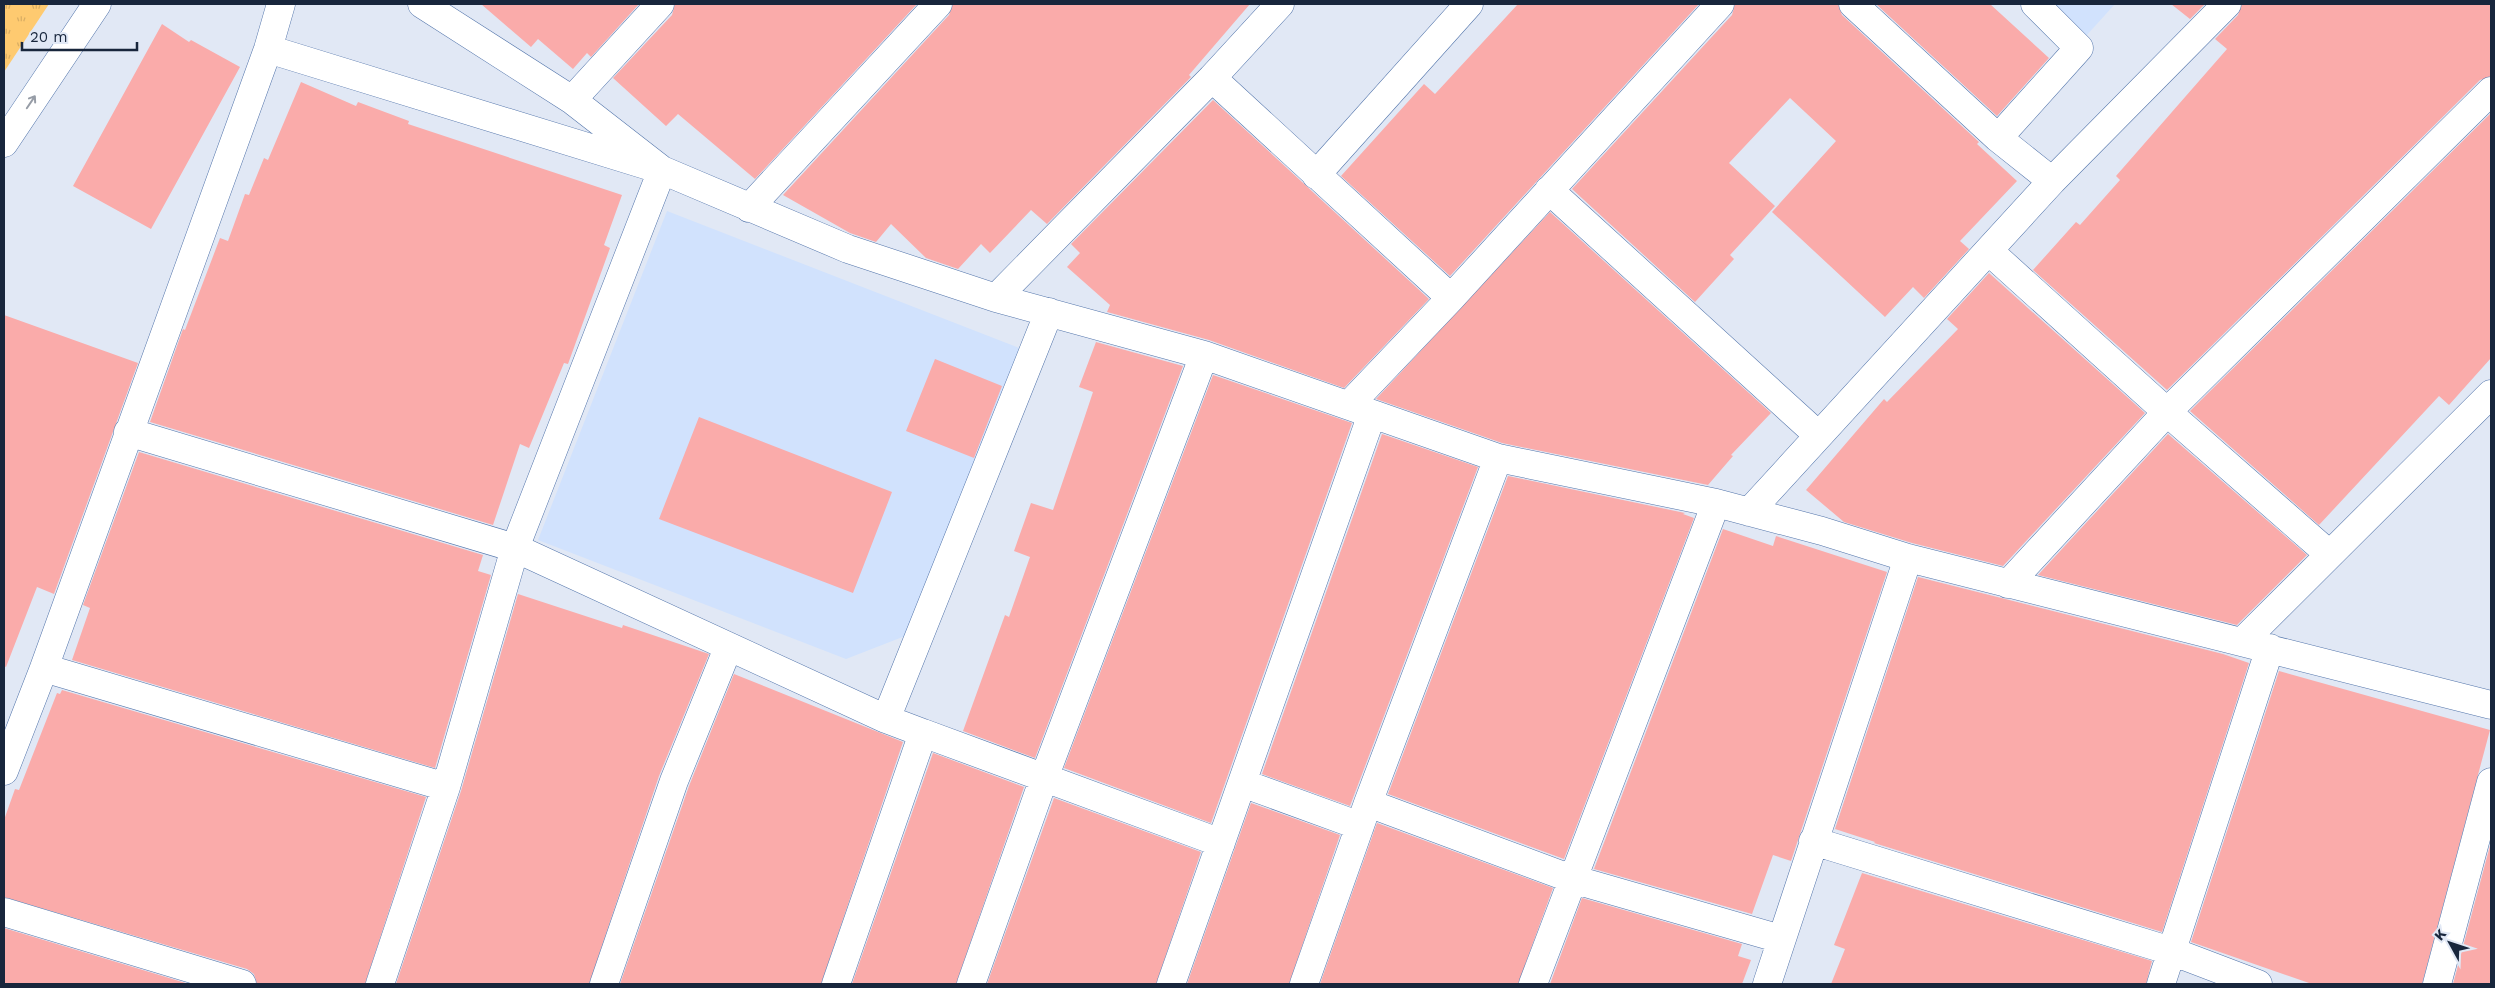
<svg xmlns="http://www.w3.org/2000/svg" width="2495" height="988" viewBox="0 0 2495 988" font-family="'Work Sans',sans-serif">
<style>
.built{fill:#d1e2fd}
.grass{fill:url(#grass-tufts)}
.building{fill:#faabaa}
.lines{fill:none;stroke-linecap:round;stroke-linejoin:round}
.minor-casing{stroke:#5375ab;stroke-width:29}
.secondary-casing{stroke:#5375ab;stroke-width:29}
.minor{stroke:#fff;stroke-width:28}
.secondary{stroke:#fff;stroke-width:28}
.oneway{stroke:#979da7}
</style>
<defs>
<pattern id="grass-tufts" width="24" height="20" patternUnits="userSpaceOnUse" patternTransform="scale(1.25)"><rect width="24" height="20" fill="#feca70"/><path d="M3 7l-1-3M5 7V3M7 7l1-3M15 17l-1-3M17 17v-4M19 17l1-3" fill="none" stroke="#d9ad62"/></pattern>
</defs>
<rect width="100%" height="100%" fill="#e1e8f5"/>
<!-- built -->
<path class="built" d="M 2055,4 L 2115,4 L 2086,36 Z
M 667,211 L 1027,351 L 918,631 L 846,659 L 538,540 Z"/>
<!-- grass -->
<path class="grass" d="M 4,4 L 49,4 L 4,72 Z"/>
<!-- building -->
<path class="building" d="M 481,4 L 639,4 L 591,57 L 587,53 L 573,69 L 538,39 L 531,47 Z
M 675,4 L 917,4 L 755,179 L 678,114 L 666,126 L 613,78 L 672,15 Z
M 953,4 L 1250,4 L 1189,75 L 1191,77 L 1047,224 L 1031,210 L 990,253 L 981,244 L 958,269 L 926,258 L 891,224 L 876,242 L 850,233 L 783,195 L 949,15 Z
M 1518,4 L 1699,4 L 1450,276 L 1341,176 L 1424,84 L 1435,94 Z
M 1735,4 L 1838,4 L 1842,15 L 1979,142 L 1977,144 L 2017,181 L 1960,241 L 1969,249 L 1924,298 L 1913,287 L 1885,317 L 1772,212 L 1836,141 L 1790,98 L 1729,163 L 1775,206 L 1730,255 L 1734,259 L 1695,302 L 1572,189 L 1732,15 Z
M 1876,4 L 1990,4 L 2049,58 L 1997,116 Z
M 2171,4 L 2205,4 L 2190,19 Z
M 2242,4 L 2491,4 L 2491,76 L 2480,80 L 2167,390 L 2033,270 L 2076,222 L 2080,225 L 2120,180 L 2116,176 L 2227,49 L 2215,39 L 2238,15 Z
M 162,24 L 189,42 L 191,40 L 240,67 L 151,229 L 73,186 Z
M 301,82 L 356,106 L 358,102 L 409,121 L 408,124 L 622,195 L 604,245 L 610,248 L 568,364 L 564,363 L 529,448 L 520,444 L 493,525 L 150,422 L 183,329 L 185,330 L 220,238 L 228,241 L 245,194 L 249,195 L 264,158 L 268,160 Z
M 1213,100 L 1429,299 L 1344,388 L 1209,340 L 1107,312 L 1110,305 L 1067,267 L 1080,253 L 1071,244 Z
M 2491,113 L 2491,358 L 2449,405 L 2439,396 L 2319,525 L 2190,411 Z
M 1550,212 L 1771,413 L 1731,455 L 1733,456 L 1708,485 L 1502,443 L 1376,399 Z
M 1989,273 L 2145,413 L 2003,566 L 1912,543 L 1844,522 L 1806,490 L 1884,399 L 1887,402 L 1958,329 L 1947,319 Z
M 4,315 L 138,363 L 54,594 L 37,587 L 6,667 L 4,666 Z
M 1096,342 L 1183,366 L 1035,758 L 963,731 L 1005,615 L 1009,617 L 1030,557 L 1014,551 L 1031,503 L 1053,510 L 1081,428 L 1093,392 L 1079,387 Z
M 935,359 L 1002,386 L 974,458 L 906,431 Z
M 1213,375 L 1352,423 L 1211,823 L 1064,768 Z
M 699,417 L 892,492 L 853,593 L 659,519 Z
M 1382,434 L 1478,467 L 1350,806 L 1262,774 Z
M 2168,434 L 2307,555 L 2237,625 L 2038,575 Z
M 139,452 L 483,555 L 478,571 L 491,575 L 435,768 L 72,660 L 90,608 L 83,605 Z
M 1508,476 L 1685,513 L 1683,514 L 1694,518 L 1564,859 L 1388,794 Z
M 1723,529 L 1773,546 L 1776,536 L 1887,572 L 1791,861 L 1773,855 L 1752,914 L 1594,869 Z
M 1918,577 L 2223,654 L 2249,663 L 2162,932 L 1874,843 L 1875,842 L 1835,829 Z
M 518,594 L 622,628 L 623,625 L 709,654 L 659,776 L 589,984 L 396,984 L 461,791 Z
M 2279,671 L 2490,730 L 2422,984 L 2312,984 L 2191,942 Z
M 734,674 L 903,742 L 821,984 L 620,984 L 689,786 Z
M 62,690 L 426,797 L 365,984 L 257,984 L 254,974 L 247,969 L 4,897 L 4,820 L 15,789 L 19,790 L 57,693 L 60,694 Z
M 933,753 L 1024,787 L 956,984 L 852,984 Z
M 1054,798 L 1201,852 L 1156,984 L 987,984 Z
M 1251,803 L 1340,835 L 1289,984 L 1187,984 Z
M 1377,823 L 1553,888 L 1518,984 L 1320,984 Z
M 2491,842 L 2491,984 L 2453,984 Z
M 1862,873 L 2152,961 L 2146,984 L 1831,984 L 1845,949 L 1834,945 Z
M 1582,898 L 1742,944 L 1738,956 L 1751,960 L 1742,984 L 1550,984 Z
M 4,928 L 189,984 L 4,984 Z"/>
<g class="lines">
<defs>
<path id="minor" d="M 1853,4 L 1998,138 L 2052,181
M 268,49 L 662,170 L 848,249 L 996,298 L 1204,355 L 1498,458 L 1716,503 L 1822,531 L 1908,558 L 2491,705
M 1212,78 L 1451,298
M 572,100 L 660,4
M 1998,138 L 2079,48 L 2035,4
M 1316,175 L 1469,4
M 1549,190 L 1818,435
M 749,208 L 938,4
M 1990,252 L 2167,412 L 2329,554
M 996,298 L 1212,78 L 1280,4
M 1349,405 L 1451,298 L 1720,4
M 128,432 L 515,548 L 886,719
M 1749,512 L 2052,181 L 2227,4
M 2008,584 L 2167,412 L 2491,91
M 2242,642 L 2491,394
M 44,668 L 446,787
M 923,733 L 1221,843
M 4,771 L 44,668 L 268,49 L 281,4
M 1242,783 L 1360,826
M 1368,803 L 1572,879 L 1781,939
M 1813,841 L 2171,951 L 2258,984
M 4,912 L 242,984
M 380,984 L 446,787 L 515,548 L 662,170 L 572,100 L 422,4
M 604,984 L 674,781 L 728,648
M 836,984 L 923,733 L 886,719 L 1049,312
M 971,984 L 1044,778 L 1204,355
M 1171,984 L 1372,414
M 1304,984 L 1368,803 L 1498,458
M 1533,984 L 1716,503
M 1767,984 L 1908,558
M 2161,984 L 2270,648
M 2437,984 L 2491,782"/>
<path id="secondary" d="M 4,143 L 97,4"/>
</defs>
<!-- minor casing -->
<use href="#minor" class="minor-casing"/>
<!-- secondary casing -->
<use href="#secondary" class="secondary-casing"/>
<!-- minor -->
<use href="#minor" class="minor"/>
<!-- secondary -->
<use href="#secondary" class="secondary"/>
</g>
<!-- one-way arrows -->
<defs><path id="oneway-shaft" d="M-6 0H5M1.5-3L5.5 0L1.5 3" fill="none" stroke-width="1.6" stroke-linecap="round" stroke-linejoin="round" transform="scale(1.25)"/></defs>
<use class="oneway" href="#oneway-shaft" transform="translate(31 102) rotate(-56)"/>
<!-- border -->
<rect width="2495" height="988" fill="none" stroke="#18263c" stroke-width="10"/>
<!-- north arrow -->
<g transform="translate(2450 943) rotate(310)" stroke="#e1e8f5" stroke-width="4" paint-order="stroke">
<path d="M0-4L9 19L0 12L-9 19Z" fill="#18263c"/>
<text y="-8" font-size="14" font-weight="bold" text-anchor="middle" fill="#18263c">K</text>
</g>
<!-- scale -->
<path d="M22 42v8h115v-8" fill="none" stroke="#18263c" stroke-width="2.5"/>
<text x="30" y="42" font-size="15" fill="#18263c" stroke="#e1e8f5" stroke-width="4" paint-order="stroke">20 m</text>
</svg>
